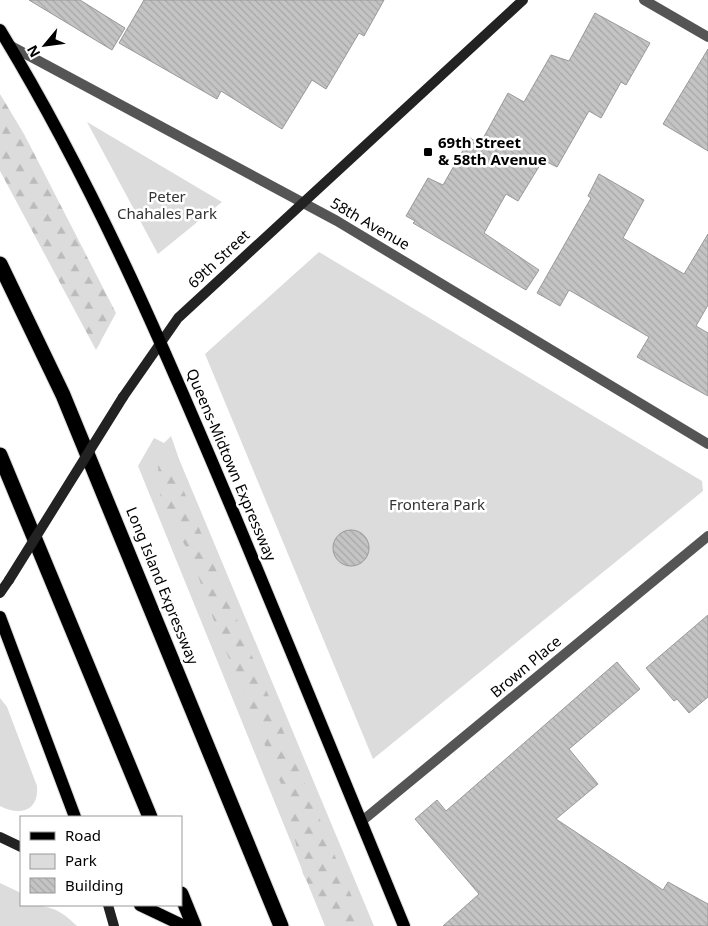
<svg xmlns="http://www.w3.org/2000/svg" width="708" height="926" viewBox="0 0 708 926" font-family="'Noto Sans',sans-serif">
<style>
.green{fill:#dcdcdc}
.forest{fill:url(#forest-firs)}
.building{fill:url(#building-back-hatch);stroke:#999}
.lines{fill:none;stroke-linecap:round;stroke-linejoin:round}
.primary-casing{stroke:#dbdbdb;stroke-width:14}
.highway-casing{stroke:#dbdbdb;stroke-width:17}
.street{stroke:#555;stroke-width:10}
.secondary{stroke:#222;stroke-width:10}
.primary{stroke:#000;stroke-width:12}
.highway{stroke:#000;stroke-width:15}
.secondary-bridge{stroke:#222;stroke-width:10}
.poi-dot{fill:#000;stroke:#fff;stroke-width:2}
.labels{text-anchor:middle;stroke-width:5;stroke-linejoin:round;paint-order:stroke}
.poi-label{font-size:15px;font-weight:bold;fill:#000;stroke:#fff;text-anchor:start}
.park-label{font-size:15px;fill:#333;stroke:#fff}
.street-label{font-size:15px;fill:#000;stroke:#fff}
</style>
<defs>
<pattern id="forest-firs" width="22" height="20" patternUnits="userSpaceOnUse" patternTransform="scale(1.25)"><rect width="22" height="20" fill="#dcdcdc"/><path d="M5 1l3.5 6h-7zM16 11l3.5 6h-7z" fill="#bbb"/></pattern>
<pattern id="building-back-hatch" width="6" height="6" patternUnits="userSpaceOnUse" patternTransform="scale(1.25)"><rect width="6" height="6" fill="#c4c4c4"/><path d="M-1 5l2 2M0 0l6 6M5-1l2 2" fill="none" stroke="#a7a7a7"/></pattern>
</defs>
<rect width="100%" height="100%" fill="#fff"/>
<!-- green -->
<path class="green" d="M 87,122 L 222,202 L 158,254 Z
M 319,252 L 702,481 L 703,491 L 373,759 L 205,354 Z
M 171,436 L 179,459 L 374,926 L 325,926 L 138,466 L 154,438 L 164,443 Z
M 0,698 L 7,707 L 37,786 C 39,812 19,816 0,806 Z
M 0,883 L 21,893 L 21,905 C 47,905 58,907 77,926 L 0,926 Z"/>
<!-- forest -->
<path class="forest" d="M 0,94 L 24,134 L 116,313 L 96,350 L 0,171 Z
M 169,461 L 180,482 L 364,926 L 331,926 L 303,874 L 283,789 L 218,632 L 191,556 L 161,503 L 158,466 Z"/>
<!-- building -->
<path class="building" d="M 29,0 L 80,0 L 125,28 L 112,50 Z
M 144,0 L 384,0 L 364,36 L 359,33 L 326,89 L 312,80 L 282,129 L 221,91 L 217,99 L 119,43 Z
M 595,13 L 650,43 L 626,85 L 621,82 L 601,118 L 589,111 L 557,167 L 543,160 L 518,201 L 506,194 L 484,233 L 539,270 L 526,290 L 413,223 L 415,221 L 406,216 L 428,178 L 443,185 L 470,138 L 480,144 L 508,93 L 524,102 L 551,55 L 569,61 Z
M 708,49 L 708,151 L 663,124 Z
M 599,174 L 644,200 L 623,238 L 684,274 L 708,234 L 708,305 L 696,326 L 708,333 L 708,396 L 637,357 L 649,337 L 569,290 L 560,306 L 537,293 L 591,198 L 588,196 Z
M333 548a18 18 0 1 1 36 0a18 18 0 1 1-36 0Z
M 708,615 L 708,697 L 689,713 L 677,699 L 674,701 L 646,668 Z
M 617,662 L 640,689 L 569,749 L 598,784 L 556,819 L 663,890 L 668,882 L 708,904 L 708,926 L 443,926 L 479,894 L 415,819 L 437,800 L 446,811 Z"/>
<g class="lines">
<defs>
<path id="primary" d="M 0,30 C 97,189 170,361 242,533 C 296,664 351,795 404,926
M 0,617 L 75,817
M 140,905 L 184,926"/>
<path id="highway" d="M 0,264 L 63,395 L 281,926
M 0,455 L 150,817
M 181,894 L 194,926"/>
</defs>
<!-- primary casing -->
<use href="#primary" class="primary-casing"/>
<!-- highway casing -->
<use href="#highway" class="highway-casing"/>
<!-- street -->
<path class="street" d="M 644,0 L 708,37
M 9,45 L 337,221 L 708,444
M 362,821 L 708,536"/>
<!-- secondary -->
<path class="secondary" d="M 123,397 L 178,318 L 523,0
M 0,593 L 9,580
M 0,837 L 21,847
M 108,905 L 114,926"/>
<!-- primary -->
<use href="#primary" class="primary"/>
<!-- highway -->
<use href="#highway" class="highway"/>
<!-- secondary-bridge -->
<path class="secondary-bridge" d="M 9,580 L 123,397"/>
</g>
<!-- markers -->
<rect class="poi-dot" x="423" y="147" width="10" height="10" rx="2.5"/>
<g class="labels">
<!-- poi labels -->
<g class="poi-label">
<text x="438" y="148">69th Street<tspan x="438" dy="17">&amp; 58th Avenue</tspan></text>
</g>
<!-- park labels -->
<g class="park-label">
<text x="167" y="202">Peter<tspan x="167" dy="17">Chahales Park</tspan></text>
<text x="437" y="510">Frontera Park</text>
</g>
<!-- street labels -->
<g class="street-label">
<text transform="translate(370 224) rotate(30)" y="5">58th Avenue</text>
<text transform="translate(219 259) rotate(-43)" y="5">69th Street</text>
<text transform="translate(231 465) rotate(67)" y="5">Queens-Midtown Expressway</text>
<text transform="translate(162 586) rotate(68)" y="5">Long Island Expressway</text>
<text transform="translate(526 667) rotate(-40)" y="5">Brown Place</text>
</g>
</g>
<!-- legend -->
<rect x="20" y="816" width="162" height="90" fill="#ffffff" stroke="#999999"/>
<rect x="30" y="832" width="25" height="8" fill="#000000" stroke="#999999"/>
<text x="65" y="841" font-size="15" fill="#000000">Road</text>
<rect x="30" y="854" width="25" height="15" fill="#dcdcdc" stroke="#999999"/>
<text x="65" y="866" font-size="15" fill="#000000">Park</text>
<rect x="30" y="878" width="25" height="15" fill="url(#building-back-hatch)" stroke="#999999"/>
<text x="65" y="891" font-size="15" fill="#000000">Building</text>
<!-- north arrow -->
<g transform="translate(45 45) rotate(241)" stroke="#ffffff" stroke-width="4" paint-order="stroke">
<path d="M0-4L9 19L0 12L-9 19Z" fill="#000000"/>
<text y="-8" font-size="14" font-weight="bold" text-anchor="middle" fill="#000000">N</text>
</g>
</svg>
